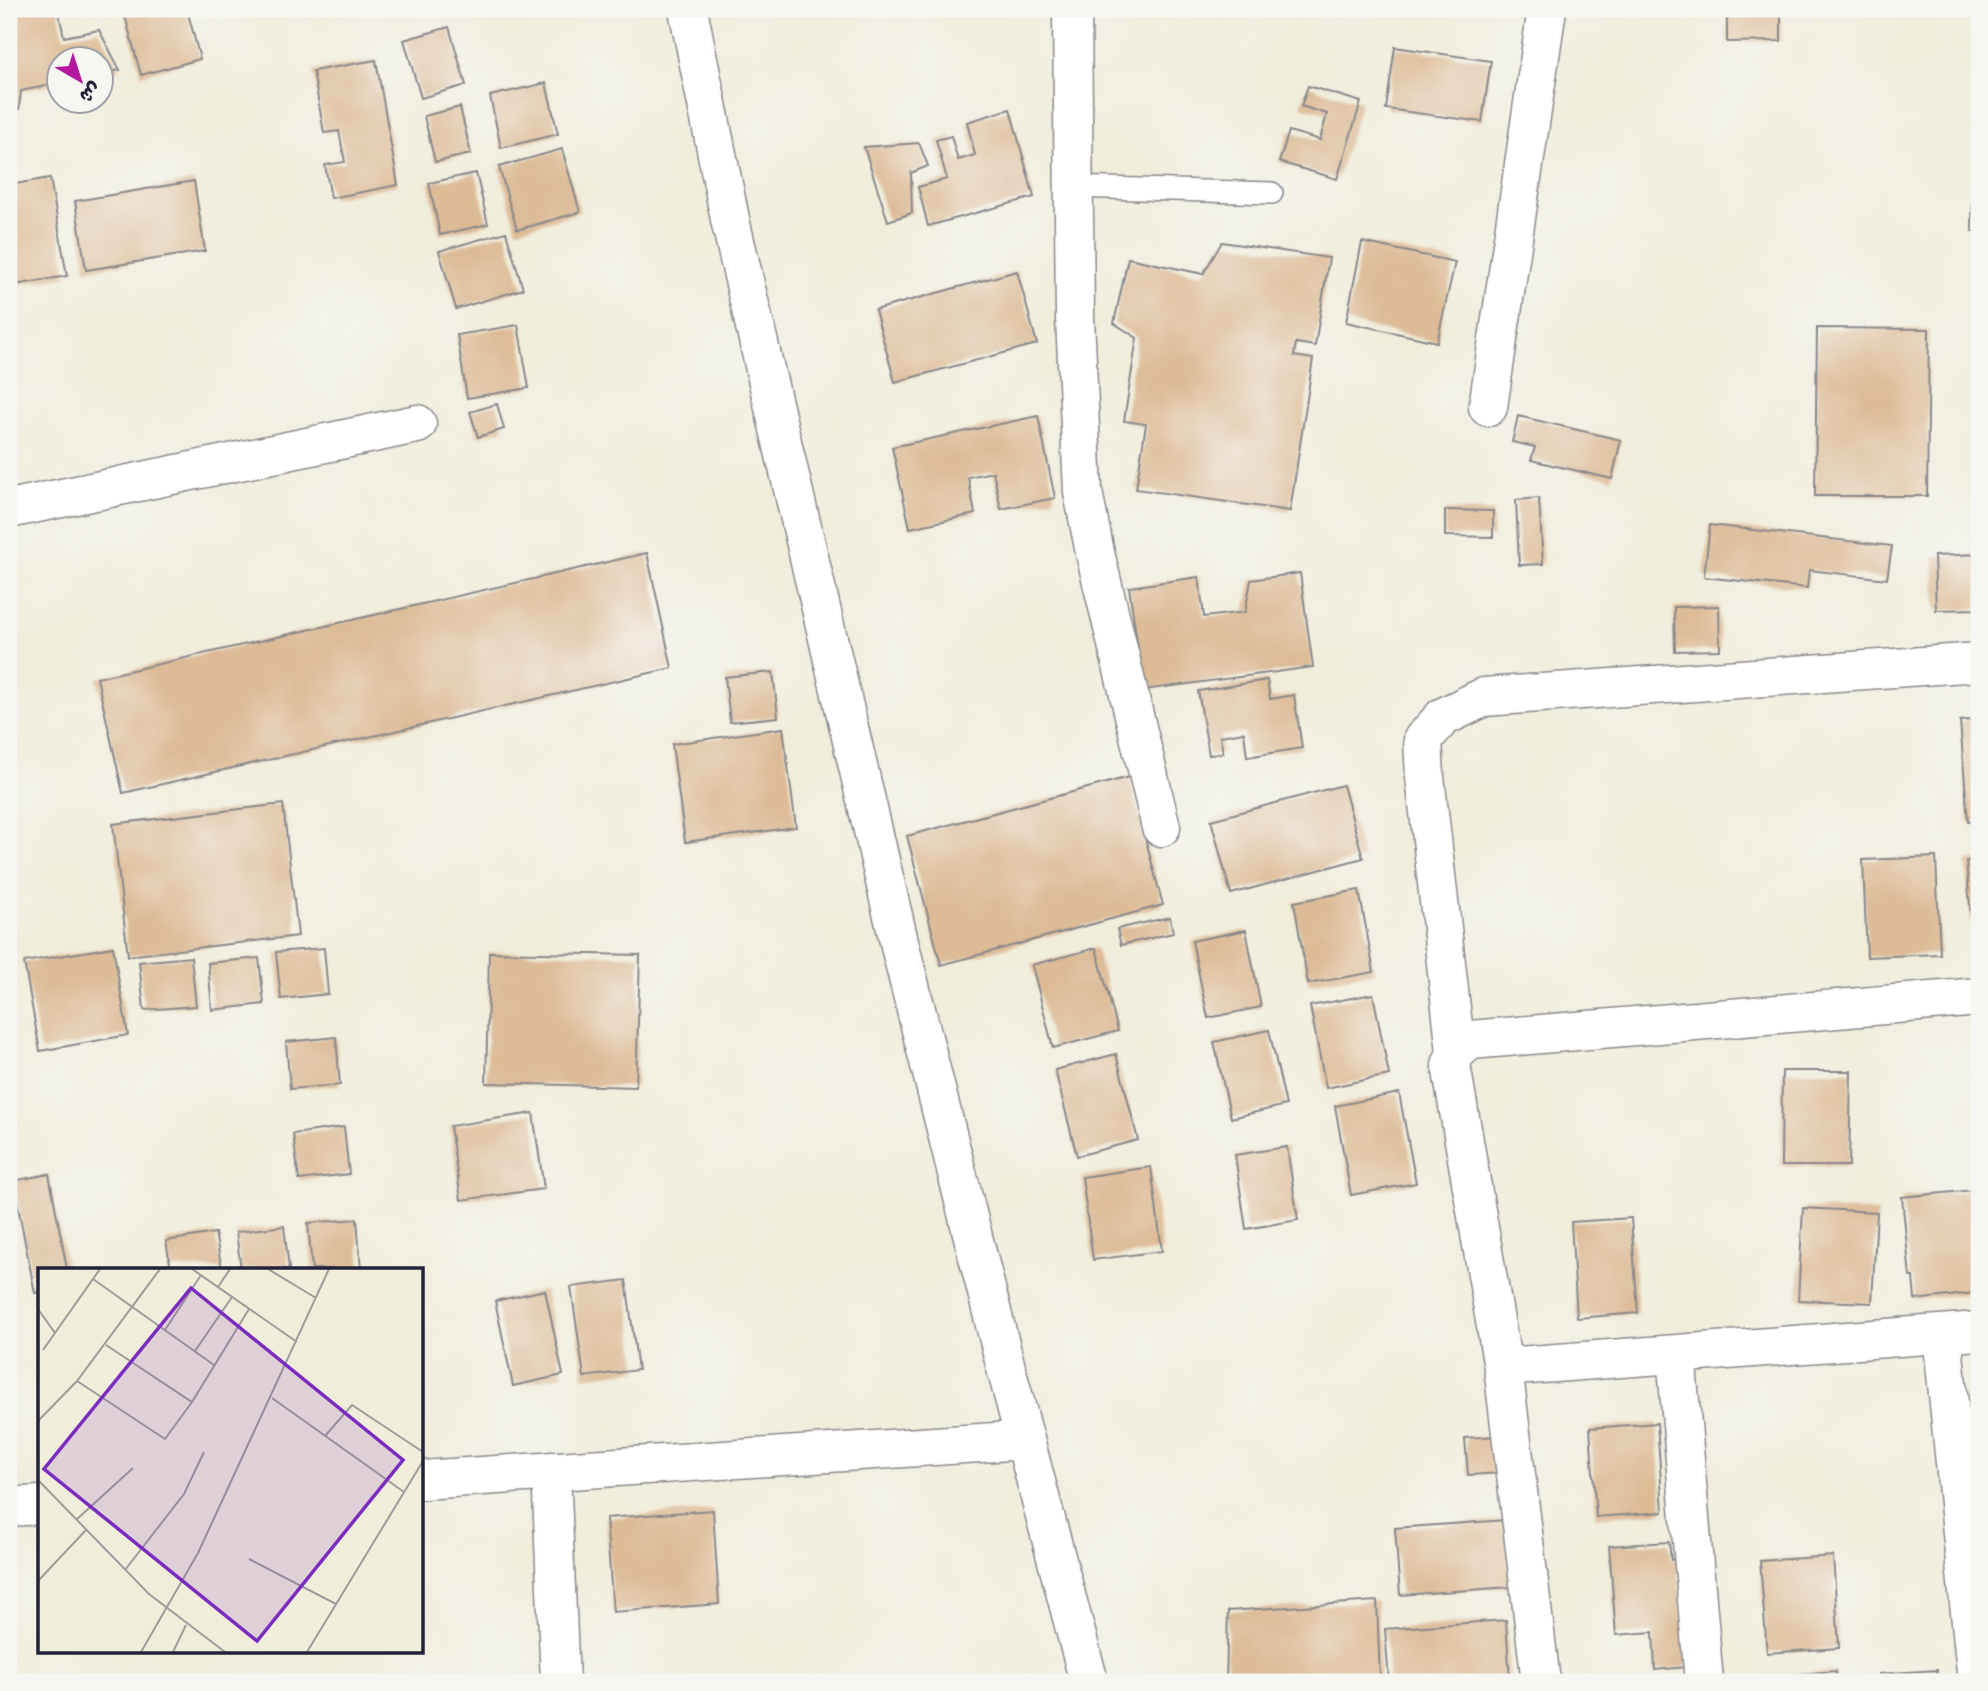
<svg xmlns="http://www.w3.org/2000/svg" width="1988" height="1691" viewBox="0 0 1988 1691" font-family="'Patrick Hand','Playpen Sans Arabic',sans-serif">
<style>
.building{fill:#ddbb96}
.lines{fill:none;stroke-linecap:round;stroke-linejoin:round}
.service-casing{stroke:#89888b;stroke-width:24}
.minor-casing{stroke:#89888b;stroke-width:41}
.service{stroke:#fff;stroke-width:21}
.minor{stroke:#fff;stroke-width:38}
.inset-road{fill:none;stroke:#9e9c9b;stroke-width:2}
.view{fill:#7b2cbf;fill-opacity:0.15;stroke:#7b2cbf;stroke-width:3.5}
.inset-edge{fill:none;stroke:#22223b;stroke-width:3.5}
</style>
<rect width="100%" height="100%" fill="#f6f6f2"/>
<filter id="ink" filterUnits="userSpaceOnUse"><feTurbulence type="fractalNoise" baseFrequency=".0143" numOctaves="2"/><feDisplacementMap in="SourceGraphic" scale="14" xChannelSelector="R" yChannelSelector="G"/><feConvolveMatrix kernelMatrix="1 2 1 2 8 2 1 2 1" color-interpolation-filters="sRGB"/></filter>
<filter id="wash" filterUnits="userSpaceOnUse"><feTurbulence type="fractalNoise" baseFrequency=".00686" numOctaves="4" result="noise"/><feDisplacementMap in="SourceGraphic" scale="28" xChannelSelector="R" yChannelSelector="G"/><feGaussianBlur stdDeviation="1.57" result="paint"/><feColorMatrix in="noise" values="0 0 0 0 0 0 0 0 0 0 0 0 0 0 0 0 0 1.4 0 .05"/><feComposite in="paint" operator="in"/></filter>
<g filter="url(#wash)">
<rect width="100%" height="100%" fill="#f0eddb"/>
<g id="blocks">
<!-- building -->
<path class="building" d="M 9,9 L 58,9 L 64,37 L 99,30 L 120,70 L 102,74 L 102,60 L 60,60 L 60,83 L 21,91 L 19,109 L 9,114 Z
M 151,9 L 187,9 L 200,59 L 141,75 L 125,16 Z
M 1727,9 L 1781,9 L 1781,41 L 1727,42 Z
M 449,27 L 466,85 L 421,98 L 404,40 Z
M 1975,43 L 1979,43 L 1979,231 L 1972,231 Z
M 1395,47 L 1491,61 L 1482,122 L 1386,109 Z
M 376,60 L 398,185 L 331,198 L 325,165 L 345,162 L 339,131 L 324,133 L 313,71 Z
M 546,83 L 558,134 L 501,148 L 490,96 Z
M 1308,86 L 1361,102 L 1337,179 L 1279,162 L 1289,131 L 1320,140 L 1327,114 L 1301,106 Z
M 460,107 L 471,154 L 435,162 L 424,116 Z
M 1010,109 L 1034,197 L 928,226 L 918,187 L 947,179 L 936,140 L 951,136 L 958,160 L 975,155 L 967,122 Z
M 919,143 L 928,166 L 911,173 L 912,213 L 888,221 L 864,147 Z
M 562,149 L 580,212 L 517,230 L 499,167 Z
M 476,173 L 488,224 L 440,235 L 429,183 Z
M 50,178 L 67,276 L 9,286 L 9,185 Z
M 194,181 L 205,251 L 86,270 L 75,201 Z
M 506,232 L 523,289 L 456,309 L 439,251 Z
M 1222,242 L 1329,258 L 1315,346 L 1296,343 L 1294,356 L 1313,359 L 1290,511 L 1136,489 L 1146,424 L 1124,421 L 1137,338 L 1114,323 L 1128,258 L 1203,274 Z
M 1362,242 L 1455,262 L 1437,342 L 1346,322 Z
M 1017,271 L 1037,344 L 895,382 L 875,310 Z
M 518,325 L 529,388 L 467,398 L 457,335 Z
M 1817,328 L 1929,329 L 1927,496 L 1815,496 Z
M 497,404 L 504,429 L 478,437 L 470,412 Z
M 1038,416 L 1055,498 L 1001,509 L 993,472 L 968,477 L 975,514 L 910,528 L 892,447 Z
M 1518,416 L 1621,440 L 1612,479 L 1531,460 L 1535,447 L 1512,442 Z
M 1539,498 L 1543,564 L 1519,565 L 1516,500 Z
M 1445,510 L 1493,511 L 1493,537 L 1445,536 Z
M 1710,525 L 1892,546 L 1887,579 L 1809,570 L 1807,588 L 1704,577 Z
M 647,553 L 672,668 L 123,793 L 97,678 Z
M 1979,554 L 1979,609 L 1936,610 L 1934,556 Z
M 1300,573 L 1313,667 L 1144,690 L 1129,587 L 1199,577 L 1204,617 L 1245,612 L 1251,580 Z
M 1719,606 L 1720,650 L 1675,651 L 1674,607 Z
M 773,672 L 778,717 L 730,722 L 725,677 Z
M 1267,680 L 1270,699 L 1294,695 L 1302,748 L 1247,757 L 1244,732 L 1220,736 L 1223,753 L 1209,755 L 1198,691 Z
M 1979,719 L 1979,821 L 1968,822 L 1960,721 Z
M 783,728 L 796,827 L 685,842 L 672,744 Z
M 1129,777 L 1163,905 L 941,965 L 907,836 Z
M 1343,785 L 1363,858 L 1231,894 L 1211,820 Z
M 283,804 L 298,936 L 128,956 L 113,824 Z
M 1936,857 L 1940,954 L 1867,957 L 1863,860 Z
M 1979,859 L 1979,953 L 1974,953 L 1966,861 Z
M 1359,890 L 1374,972 L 1308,984 L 1294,902 Z
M 1170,917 L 1173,933 L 1121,945 L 1117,929 Z
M 1246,930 L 1261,1007 L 1208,1018 L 1192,941 Z
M 113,947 L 128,1035 L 40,1051 L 24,962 Z
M 324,948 L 328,994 L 281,999 L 276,952 Z
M 1096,948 L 1118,1031 L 1053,1048 L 1032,965 Z
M 489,952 L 640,955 L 636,1087 L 486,1083 Z
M 191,957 L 196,1006 L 144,1010 L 139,962 Z
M 259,958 L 264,1004 L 212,1010 L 208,963 Z
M 1373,994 L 1389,1075 L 1326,1088 L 1310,1006 Z
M 1269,1030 L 1286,1105 L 1231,1118 L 1214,1042 Z
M 336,1037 L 340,1085 L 290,1089 L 286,1042 Z
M 1116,1054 L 1138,1140 L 1077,1156 L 1055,1070 Z
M 1782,1071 L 1851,1071 L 1849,1166 L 1781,1166 Z
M 1399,1093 L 1416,1183 L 1351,1195 L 1335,1106 Z
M 533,1113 L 544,1189 L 461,1200 L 450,1126 Z
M 344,1127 L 349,1174 L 299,1180 L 293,1134 Z
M 1287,1147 L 1298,1220 L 1246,1229 L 1235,1155 Z
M 1151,1167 L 1162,1251 L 1093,1260 L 1082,1177 Z
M 49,1174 L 67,1269 L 40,1269 L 40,1292 L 35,1293 L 13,1181 Z
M 1974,1190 L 1979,1247 L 1979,1274 L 1973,1274 L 1974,1293 L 1915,1300 L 1913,1277 L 1910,1277 L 1902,1197 Z
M 1803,1208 L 1877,1212 L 1872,1303 L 1798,1300 Z
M 1631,1218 L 1638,1313 L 1577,1318 L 1571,1222 Z
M 357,1219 L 361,1269 L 312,1269 L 308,1223 Z
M 284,1226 L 289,1269 L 241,1269 L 236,1232 Z
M 215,1233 L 222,1269 L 171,1269 L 166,1241 Z
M 626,1280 L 638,1370 L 584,1377 L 571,1287 Z
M 545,1290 L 563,1375 L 513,1386 L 495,1301 Z
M 1657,1423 L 1663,1512 L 1596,1517 L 1590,1428 Z
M 1499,1436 L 1502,1473 L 1468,1475 L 1465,1438 Z
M 713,1510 L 719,1604 L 613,1612 L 606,1518 Z
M 1506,1520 L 1511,1587 L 1400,1595 L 1395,1528 Z
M 1669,1542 L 1671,1560 L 1677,1559 L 1687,1667 L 1655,1670 L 1653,1632 L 1616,1635 L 1609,1546 Z
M 1833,1556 L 1839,1648 L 1767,1653 L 1760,1561 Z
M 1377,1601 L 1380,1682 L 1226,1682 L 1228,1611 Z
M 1506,1620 L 1510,1682 L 1389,1682 L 1385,1629 Z
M 1937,1670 L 1938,1682 L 1879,1682 L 1879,1674 Z
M 1836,1671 L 1837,1682 L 1761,1682 L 1761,1677 Z"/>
</g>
</g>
<g filter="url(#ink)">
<use href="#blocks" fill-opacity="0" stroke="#89888b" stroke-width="2"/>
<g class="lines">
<defs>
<path id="service" d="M 1073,187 L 1272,193"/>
<path id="minor" d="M 688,9 L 731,224 L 901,950 L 1006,1368 L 1089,1682
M 1072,9 L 1075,318 L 1083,492 L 1095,553 L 1161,827
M 1488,407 L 1547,9
M 9,509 L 417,424
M 1456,1052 L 1425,777 L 1423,739 L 1443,717 L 1484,697 L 1979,662
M 1942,1334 L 1977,1682
M 1676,1354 L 1704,1682
M 1503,1367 L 1979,1331
M 551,1471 L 560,1682
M 422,1480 L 1025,1440
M 9,1507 L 40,1505
M 1541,1682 L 1503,1367 L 1451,1065 L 1456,1052 L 1470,1040 L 1979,997"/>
</defs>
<!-- service casing -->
<use href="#service" class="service-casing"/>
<!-- minor casing -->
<use href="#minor" class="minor-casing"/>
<!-- service -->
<use href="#service" class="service"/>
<!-- minor -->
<use href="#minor" class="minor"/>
</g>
</g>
<!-- overview -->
<g transform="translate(38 1268)">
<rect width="385" height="385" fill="#f0eddb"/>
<path class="inset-road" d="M 154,1 L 259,74M 230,1 L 278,30M 55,11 L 176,97M 180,19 L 192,1M 0,41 L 17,65M 127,62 L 163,7M 68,77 L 154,134 L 211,41M 5,82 L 62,1M 157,83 L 194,29M 39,113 L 127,171 L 154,134M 234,130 L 366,224M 0,153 L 39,113 L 122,1M 287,168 L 314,137 L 385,184M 0,212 L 111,326 L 187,384M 38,252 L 95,200M 211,291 L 298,336M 87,302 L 146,226 L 166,184M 0,313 L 48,262M 103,384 L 160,285 L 291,1M 135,384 L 148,357M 269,384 L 385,193"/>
<path class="view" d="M 153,20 L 365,192 L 219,373 L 6,201 Z"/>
<rect width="385" height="385" class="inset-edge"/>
</g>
<!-- margin -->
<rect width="1988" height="1691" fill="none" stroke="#f6f6f2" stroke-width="35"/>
<!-- north arrow -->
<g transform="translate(80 80) rotate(141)"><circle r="33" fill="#f6f6f2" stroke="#a1a1a9" stroke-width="2"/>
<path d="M0-5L12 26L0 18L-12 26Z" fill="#b5179e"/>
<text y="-10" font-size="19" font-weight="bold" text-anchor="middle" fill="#22223b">ش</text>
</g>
</svg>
